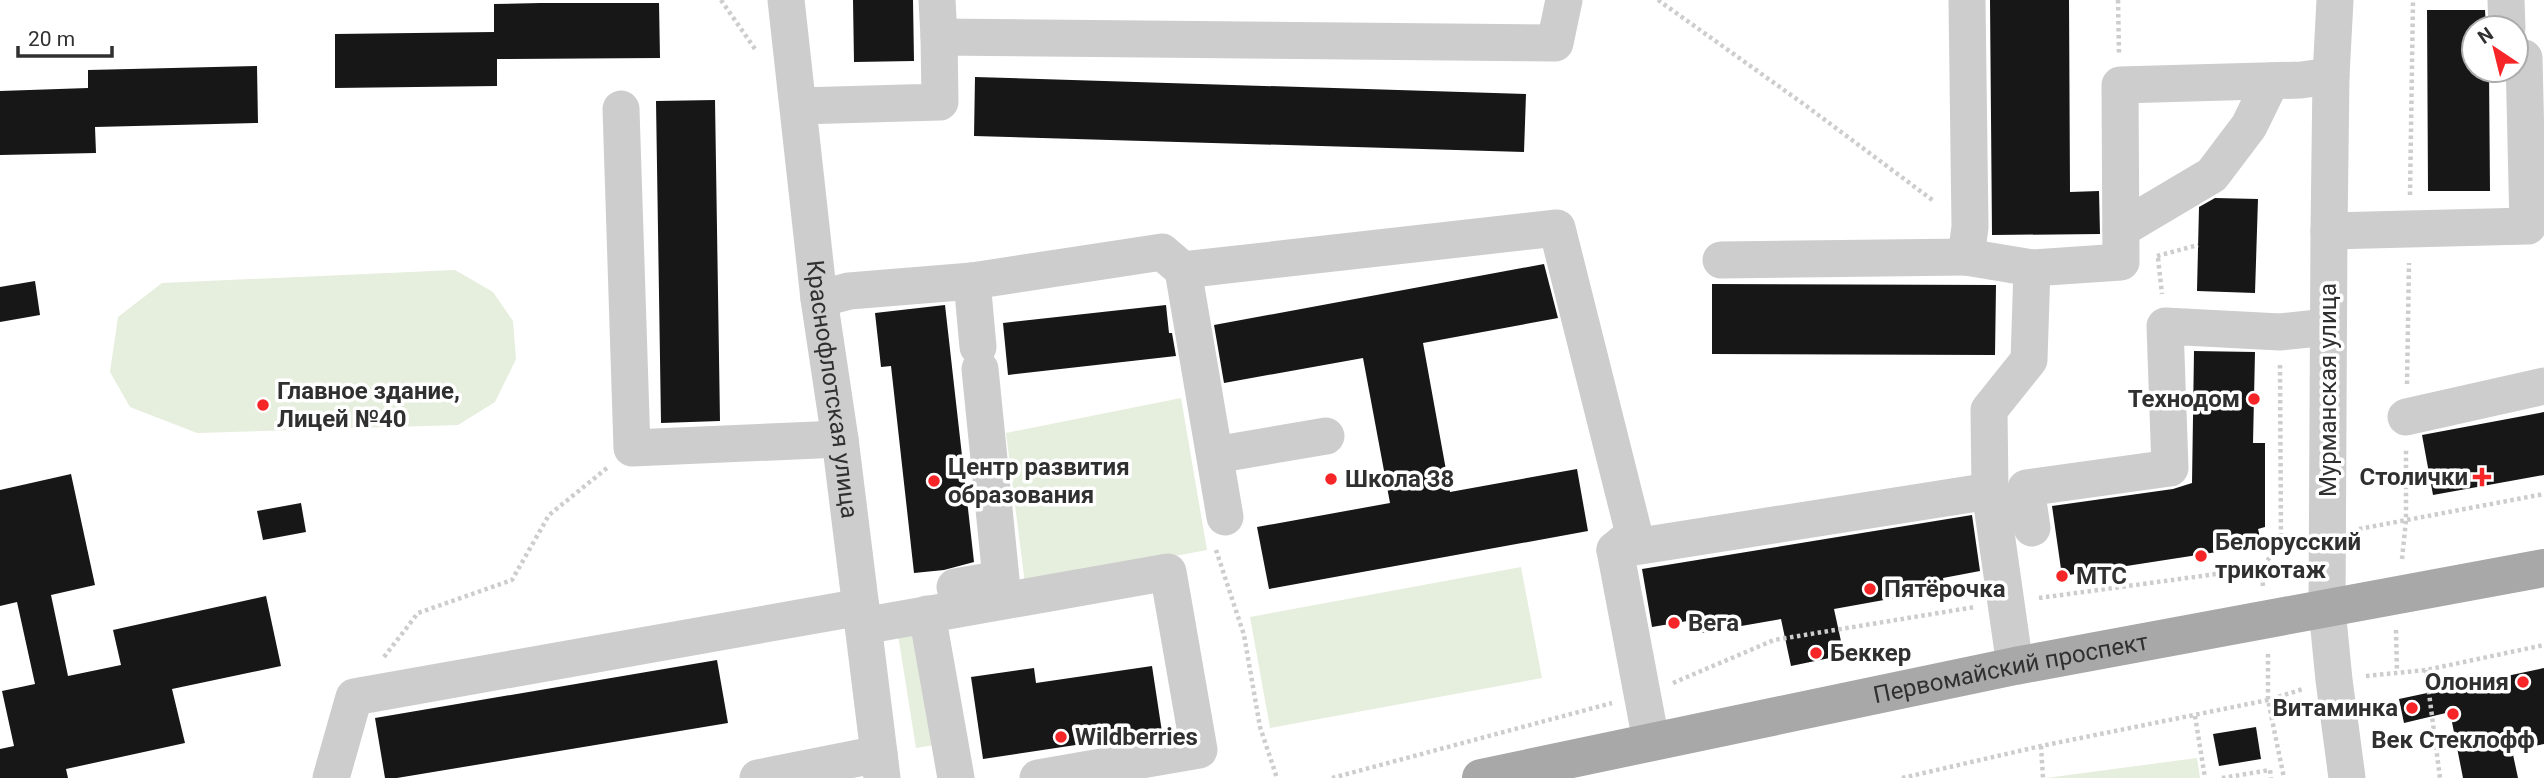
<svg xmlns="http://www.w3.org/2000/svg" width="2544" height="778" viewBox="0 0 2544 778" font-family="Roboto,sans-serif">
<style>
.green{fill:#e6eedd}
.building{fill:#171717}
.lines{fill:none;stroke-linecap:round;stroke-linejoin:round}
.path{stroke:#cdcdcd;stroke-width:4.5;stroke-dasharray:3.5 3.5;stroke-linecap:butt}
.minor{stroke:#cdcdcd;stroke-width:37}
.major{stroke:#a8a8a8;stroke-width:38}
.poi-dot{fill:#f52528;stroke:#fff;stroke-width:2.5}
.labels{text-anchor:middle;stroke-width:7;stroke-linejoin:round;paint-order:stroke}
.street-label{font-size:24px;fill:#303030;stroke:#fff}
.poi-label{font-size:24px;font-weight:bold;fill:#303030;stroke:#fff;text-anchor:start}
</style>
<rect width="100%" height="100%" fill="#fff"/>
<!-- green -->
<path class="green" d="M 455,270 L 493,292 L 513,321 L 516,359 L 495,402 L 458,425 L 197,433 L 130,407 L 110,372 L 118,317 L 162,283 Z
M 1181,398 L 1207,550 L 1025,584 L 1006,433 Z
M 1521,567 L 1542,678 L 1270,728 L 1250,617 Z
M 937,629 L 954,742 L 916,748 L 898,635 Z
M 2197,758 L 2200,778 L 2046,778 Z"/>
<!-- building -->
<path class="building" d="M 853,0 L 913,0 L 914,61 L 854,62 Z
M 1990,0 L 2069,0 L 2070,192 L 2099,191 L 2100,234 L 1992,235 Z
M 541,3 L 659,3 L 660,58 L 497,59 L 497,86 L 335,88 L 335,34 L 494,32 L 494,4 Z
M 2427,10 L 2485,10 L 2486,28 L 2474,28 L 2474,70 L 2489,70 L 2490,191 L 2428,191 Z
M 257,66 L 258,123 L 95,127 L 96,153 L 0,155 L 0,91 L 88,88 L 88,70 Z
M 975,77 L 1526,94 L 1524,152 L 974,136 Z
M 715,100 L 720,421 L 661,423 L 656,101 Z
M 2215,198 L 2258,199 L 2255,293 L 2197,291 L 2199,207 Z
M 1544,264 L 1558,318 L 1423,343 L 1450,492 L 1577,469 L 1588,531 L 1269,589 L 1257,527 L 1390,503 L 1363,358 L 1224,383 L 1214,325 Z
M 35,281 L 40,315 L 0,322 L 0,287 Z
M 1712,284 L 1996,285 L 1995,355 L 1712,354 Z
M 945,305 L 974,562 L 944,570 L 914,573 L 891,366 L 881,367 L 875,313 Z
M 1166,305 L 1169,333 L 1172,333 L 1176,356 L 1008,375 L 1003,323 Z
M 2194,351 L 2255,352 L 2253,443 L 2265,443 L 2265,527 L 2258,529 L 2262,545 L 2062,576 L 2052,506 L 2173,489 L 2192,483 Z
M 2544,412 L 2544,475 L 2433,495 L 2422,435 Z
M 71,474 L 95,585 L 51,595 L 68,676 L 121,665 L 113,630 L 266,596 L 281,666 L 172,689 L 185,743 L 66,769 L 68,778 L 0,778 L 0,749 L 14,746 L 2,691 L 35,684 L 17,602 L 0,606 L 0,490 Z
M 301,503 L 306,532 L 263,540 L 257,511 Z
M 1972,515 L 1980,571 L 1943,578 L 1945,589 L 1834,609 L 1844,655 L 1791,666 L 1781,619 L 1701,633 L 1699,619 L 1652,627 L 1642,569 Z
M 717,660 L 728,723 L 397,778 L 385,778 L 375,718 Z
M 1152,666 L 1162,732 L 983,759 L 971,677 L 1034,668 L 1036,683 Z
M 2544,668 L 2544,744 L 2512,750 L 2518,778 L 2463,778 L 2450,712 L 2404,723 L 2399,699 Z
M 2256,727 L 2261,759 L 2219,766 L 2213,734 Z"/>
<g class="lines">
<!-- path -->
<path class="path" d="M 721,0 L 755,49
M 1658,0 L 1805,105 L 1935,202
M 2118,0 L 2119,53
M 2410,195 L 2413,0
M 2157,256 L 2198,245
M 2158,258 L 2162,294
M 2280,365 L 2281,544
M 2407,384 L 2409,263
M 2359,529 L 2544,494
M 1216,550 L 1244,635 L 1260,727 L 1277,778
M 2402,559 L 2406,520 L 2406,449
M 2263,586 L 2261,568 L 2281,544 L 2296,542
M 2039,598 L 2261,568
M 2396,630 L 2397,672
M 2268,654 L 2268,700 L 2284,778
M 384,657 L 418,613 L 512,580 L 549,515 L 607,468
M 2426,670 L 2440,778
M 2366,676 L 2426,670 L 2544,645
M 1673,683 L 1774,640 L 1975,607
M 2195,716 L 2205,778
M 2041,746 L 2043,778
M 1332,778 L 1612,703
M 1902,778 L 2041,746 L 2268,700 L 2303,689
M 2222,778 L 2270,770 L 2271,778"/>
<!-- minor -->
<g class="minor">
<path id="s1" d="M 786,0 L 819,299 L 840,439 L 882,778"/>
<path d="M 937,0 L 939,37"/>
<path d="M 1967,0 L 1970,227 L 1966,257 L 2032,268"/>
<path d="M 2335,0 L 2331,76 L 2329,231 L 2327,609 L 2334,680 L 2347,778"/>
<path d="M 2506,0 L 2507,28"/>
<path d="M 799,106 L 940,102 L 939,37 L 1555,43 L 1564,0"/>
<path d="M 621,109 L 632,448 L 840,439"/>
<path d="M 2121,229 L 2212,175 L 2249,126 L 2271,81"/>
<path d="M 2329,231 L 2528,226 L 2524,58 L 2516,58"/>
<path d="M 1721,260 L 1966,257"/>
<path d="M 1183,270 L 1225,517"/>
<path d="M 972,281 L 978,347"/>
<path d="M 819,299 L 849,291 L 972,281 L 1162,252 L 1183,270 L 1557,228 L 1634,534 L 1615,550"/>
<path d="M 2406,417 L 2544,386"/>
<path d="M 1215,455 L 1326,436"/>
<path d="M 1990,491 L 1989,410 L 2029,360 L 2032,268 L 2121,262 L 2120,85 L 2301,80 L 2331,76"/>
<path d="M 2032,528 L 2026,488 L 2170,468 L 2165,326 L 2280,332 L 2328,327"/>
<path d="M 1615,550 L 1990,491 L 2015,666"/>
<path d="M 1615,550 L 1651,741"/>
<path d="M 955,587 L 1001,579 L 980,369"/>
<path d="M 927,614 L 956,778"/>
<path d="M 863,626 L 1168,572 L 1199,750 L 1038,778"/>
<path d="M 331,778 L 354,697 L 861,607"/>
<path d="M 758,778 L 879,754"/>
</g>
<!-- major -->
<path class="major" id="s2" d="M 1481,778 L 2015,666 L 2544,568"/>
</g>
<!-- markers -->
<g class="poi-dot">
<circle cx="2254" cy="399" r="7"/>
<circle cx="263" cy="405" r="7"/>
<path d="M2478.5 466.5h7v7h7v7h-7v7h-7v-7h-7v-7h7z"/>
<circle cx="1331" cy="479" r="7"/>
<circle cx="934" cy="481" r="7"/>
<circle cx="2201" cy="556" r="7"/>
<circle cx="2062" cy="576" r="7"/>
<circle cx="1870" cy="589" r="7"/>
<circle cx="1674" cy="623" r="7"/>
<circle cx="1816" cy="653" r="7"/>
<circle cx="2523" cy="682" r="7"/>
<circle cx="2412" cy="708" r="7"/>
<circle cx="2453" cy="714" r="7"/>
<circle cx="1061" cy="737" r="7"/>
</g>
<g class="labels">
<!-- street labels -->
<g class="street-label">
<text dy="8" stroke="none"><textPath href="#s1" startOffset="392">Краснофлотская улица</textPath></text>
<text transform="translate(2328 390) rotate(-90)" y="8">Мурманская улица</text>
<text dy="8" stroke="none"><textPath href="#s2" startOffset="541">Первомайский проспект</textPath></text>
</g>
<!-- poi labels -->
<g class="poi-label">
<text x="277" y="399">Главное здание,<tspan x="277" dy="28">Лицей №40</tspan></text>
<text x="2240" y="407" text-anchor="end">Технодом</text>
<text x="948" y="475">Центр развития<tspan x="948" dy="28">образования</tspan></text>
<text x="2468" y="485" text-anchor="end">Столички</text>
<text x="1345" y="487">Школа 38</text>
<text x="2215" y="550">Белорусский<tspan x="2215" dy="28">трикотаж</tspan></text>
<text x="2076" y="584">МТС</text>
<text x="1884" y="597">Пятёрочка</text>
<text x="1688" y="631">Вега</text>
<text x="1830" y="661">Беккер</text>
<text x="2509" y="690" text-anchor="end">Олония</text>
<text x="2398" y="716" text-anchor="end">Витаминка</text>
<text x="1075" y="745">Wildberries</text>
<text x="2453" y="748" text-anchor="middle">Век Стеклофф</text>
</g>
</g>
<!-- north arrow -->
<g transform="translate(2495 49) rotate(325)"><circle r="33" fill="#ffffff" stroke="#acacac" stroke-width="2"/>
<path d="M0-5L12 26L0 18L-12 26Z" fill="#f52528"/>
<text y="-10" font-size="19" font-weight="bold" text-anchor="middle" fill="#303030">N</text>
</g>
<!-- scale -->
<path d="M18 46v10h94v-10" fill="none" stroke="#303030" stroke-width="3.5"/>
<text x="28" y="46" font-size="21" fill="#303030" stroke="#ffffff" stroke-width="5" paint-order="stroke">20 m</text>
</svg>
